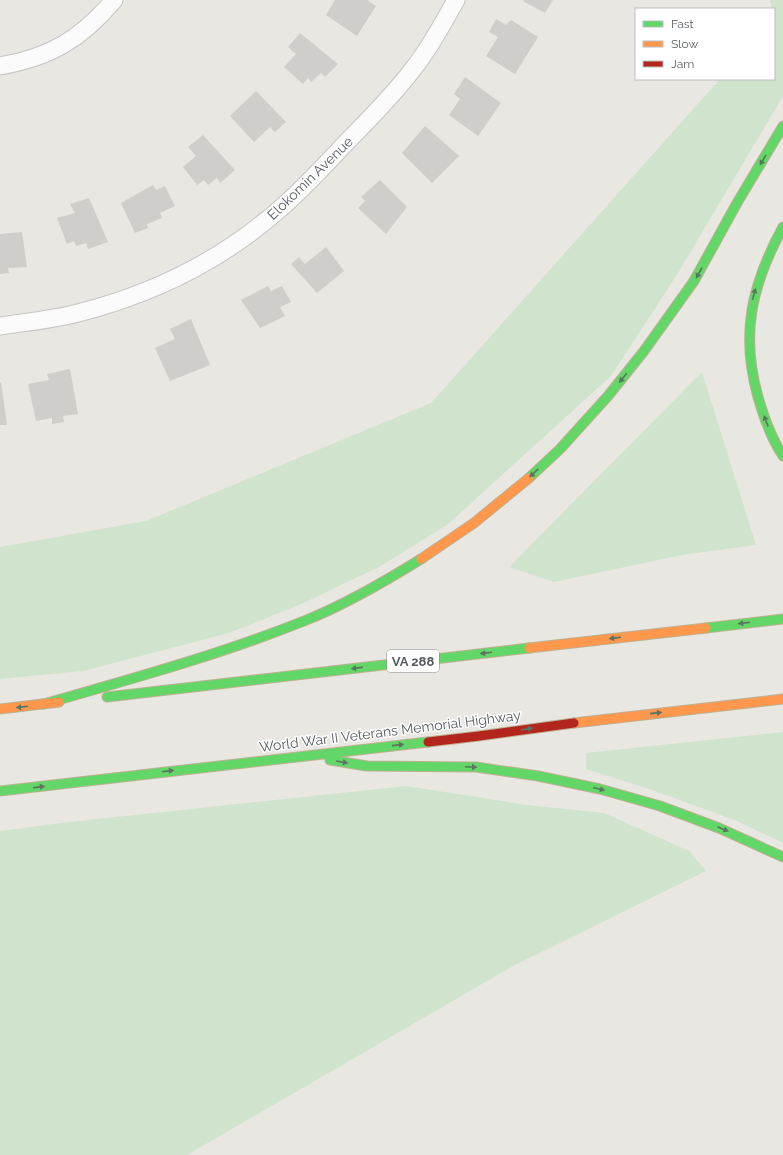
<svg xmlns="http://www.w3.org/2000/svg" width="783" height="1155" viewBox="0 0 783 1155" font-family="Raleway,sans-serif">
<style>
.green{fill:#d0e4cd}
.building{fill:#cfcecb}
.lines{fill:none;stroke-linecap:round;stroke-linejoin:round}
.street-casing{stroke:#c5c5c4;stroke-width:19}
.fast-casing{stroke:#beb192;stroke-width:11}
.slow-casing{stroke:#beb192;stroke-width:11}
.jam-casing{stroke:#beb192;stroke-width:11}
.street{stroke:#fcfbfb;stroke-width:17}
.fast{stroke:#63d668;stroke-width:9}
.slow{stroke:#ff974d;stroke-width:9}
.jam{stroke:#b3261e;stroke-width:9}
.oneway{fill:#5a7462}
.labels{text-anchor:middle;stroke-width:3;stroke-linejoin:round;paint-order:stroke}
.shield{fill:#fff;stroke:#8a8d90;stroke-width:1}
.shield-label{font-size:13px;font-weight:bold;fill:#585c60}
.street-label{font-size:14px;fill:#585c60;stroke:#fff}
</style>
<rect width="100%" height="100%" fill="#e8e7e2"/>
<!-- green -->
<path class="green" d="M 770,0 L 783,0 L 783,96 L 678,273 L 611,376 L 447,525 L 379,567 L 299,605 L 229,633 L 83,671 L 0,679 L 0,547 L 146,521 L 431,403 L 720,79 L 774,79 L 774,9 L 772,9 Z
M 702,372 L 756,545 L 682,555 L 554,582 L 509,567 Z
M 783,732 L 783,843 L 737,821 L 655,791 L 586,769 L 586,753 Z
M 406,786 L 527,805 L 604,813 L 689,851 L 706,871 L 513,966 L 187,1155 L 0,1155 L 0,831 L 69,822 Z"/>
<!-- building -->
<path class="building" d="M 335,0 L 367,0 L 376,6 L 357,36 L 326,15 Z
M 524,0 L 553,0 L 545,13 L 523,1 Z
M 496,19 L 506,25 L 511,20 L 538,37 L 515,74 L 486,56 L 498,37 L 489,32 Z
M 300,33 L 338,64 L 325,77 L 321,73 L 311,82 L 308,78 L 303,84 L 284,67 L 296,54 L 288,47 Z
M 465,77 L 501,103 L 478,136 L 449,115 L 460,99 L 454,94 Z
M 256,91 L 286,122 L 275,132 L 270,127 L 254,142 L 230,116 Z
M 425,126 L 459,156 L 432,183 L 402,153 Z
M 203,135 L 235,170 L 220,183 L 217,178 L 208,185 L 204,180 L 197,185 L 183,167 L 196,156 L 188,147 Z
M 380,180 L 407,207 L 386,234 L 358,208 L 365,201 L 361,197 Z
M 153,185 L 156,190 L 165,186 L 175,206 L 160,213 L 162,218 L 147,224 L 148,228 L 135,233 L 121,203 Z
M 89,198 L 108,242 L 88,249 L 86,243 L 76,246 L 74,241 L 67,244 L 57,218 L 75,213 L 70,204 Z
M 22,232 L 27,267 L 8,268 L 9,273 L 0,274 L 0,234 Z
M 326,247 L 344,271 L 317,293 L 291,264 L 299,257 L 305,264 Z
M 268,286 L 271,291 L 282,286 L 291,302 L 280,307 L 285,316 L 260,328 L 241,300 Z
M 191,319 L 210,365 L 170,381 L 155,348 L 175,339 L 170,329 Z
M 70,369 L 78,414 L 63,416 L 64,422 L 52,424 L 52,418 L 36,421 L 28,384 L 49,380 L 47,374 Z
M 1,382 L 7,425 L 0,425 L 0,383 Z"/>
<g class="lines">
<defs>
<path id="street" d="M 0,66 C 51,57 81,39 114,0
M 0,326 C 26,322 52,320 78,313 C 153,294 224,259 282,207 C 303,189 322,168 342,147 C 366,122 392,97 413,69 C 430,48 443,23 456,0"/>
<path id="fast" d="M 783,227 C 752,284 740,333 758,397 C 764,418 771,438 783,456
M 529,478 L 560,449 L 608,396 L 644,351 L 694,281 L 737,203 L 783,126
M 706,628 L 783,619
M 107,697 L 529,648
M 44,704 C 131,679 219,655 304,621 C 345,605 384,582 421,559
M 330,760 L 367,766 L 476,767 L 538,776 L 600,789 L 660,806 L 719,828 L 783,857
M 0,791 L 428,742"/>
<path id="slow" d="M 421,559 L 474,523 L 529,478
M 529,648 L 706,628
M 0,709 L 59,702
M 574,723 L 783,699"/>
<path id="jam" d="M 428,742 L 479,736 L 574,723"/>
</defs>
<!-- street casing -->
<use href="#street" class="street-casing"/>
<!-- fast casing -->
<use href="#fast" class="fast-casing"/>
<!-- slow casing -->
<use href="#slow" class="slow-casing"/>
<!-- jam casing -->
<use href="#jam" class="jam-casing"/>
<!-- street -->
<use href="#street" class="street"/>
<!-- fast -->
<use href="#fast" class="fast"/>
<!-- slow -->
<use href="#slow" class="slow"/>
<!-- jam -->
<use href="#jam" class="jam"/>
</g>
<!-- one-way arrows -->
<defs><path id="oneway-solid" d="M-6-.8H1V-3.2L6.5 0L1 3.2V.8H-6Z"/></defs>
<g class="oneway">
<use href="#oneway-solid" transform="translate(763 160) rotate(121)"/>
<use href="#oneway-solid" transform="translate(699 273) rotate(119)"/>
<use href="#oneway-solid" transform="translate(754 294) rotate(-76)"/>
<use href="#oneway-solid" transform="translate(623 378) rotate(129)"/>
<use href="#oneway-solid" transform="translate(766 421) rotate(-111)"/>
<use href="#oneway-solid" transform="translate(534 473) rotate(137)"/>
<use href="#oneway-solid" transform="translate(744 623) rotate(173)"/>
<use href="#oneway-solid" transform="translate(615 638) rotate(173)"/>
<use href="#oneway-solid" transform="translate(486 653) rotate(173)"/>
<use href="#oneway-solid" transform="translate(357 668) rotate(173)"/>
<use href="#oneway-solid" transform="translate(22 707) rotate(173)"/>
<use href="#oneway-solid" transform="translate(656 713) rotate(-6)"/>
<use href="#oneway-solid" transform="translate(527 729) rotate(-8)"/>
<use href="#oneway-solid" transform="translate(398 745) rotate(-6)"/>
<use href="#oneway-solid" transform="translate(342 762) rotate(10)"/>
<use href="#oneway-solid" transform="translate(471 767) rotate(2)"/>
<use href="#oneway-solid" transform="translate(168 771) rotate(-7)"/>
<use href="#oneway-solid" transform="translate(39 787) rotate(-7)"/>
<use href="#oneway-solid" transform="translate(599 789) rotate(14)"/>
<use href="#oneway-solid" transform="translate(723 829) rotate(23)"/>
</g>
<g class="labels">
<!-- shield labels -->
<rect class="shield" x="387" y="650" width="52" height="22" rx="3"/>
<g class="shield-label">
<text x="413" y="666">VA 288</text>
</g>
<!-- street labels -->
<g class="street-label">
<text transform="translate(310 178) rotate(-44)" y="5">Elokomin Avenue</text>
<text transform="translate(390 731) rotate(-7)" y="5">World War II Veterans Memorial Highway</text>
</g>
</g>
<!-- legend -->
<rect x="635" y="8" width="140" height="72" fill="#ffffff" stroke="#bcbebf"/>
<rect x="643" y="21" width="20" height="6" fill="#63d668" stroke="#bcbebf"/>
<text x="671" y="28" font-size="12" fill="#585c60">Fast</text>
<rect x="643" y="41" width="20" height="6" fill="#ff974d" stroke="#bcbebf"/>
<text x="671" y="48" font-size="12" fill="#585c60">Slow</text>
<rect x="643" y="61" width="20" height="6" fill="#b3261e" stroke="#bcbebf"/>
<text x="671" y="68" font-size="12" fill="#585c60">Jam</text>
</svg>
